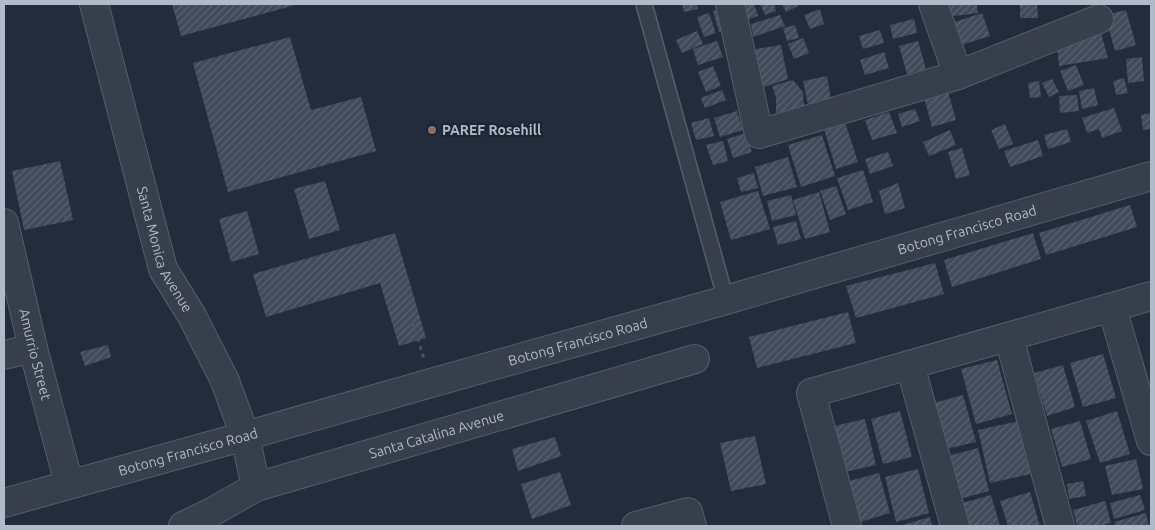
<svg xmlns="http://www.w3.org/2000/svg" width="1155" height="530" viewBox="0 0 1155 530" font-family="Ubuntu,sans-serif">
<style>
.building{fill:url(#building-hatch)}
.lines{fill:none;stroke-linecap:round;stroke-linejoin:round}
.service-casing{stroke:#555c6a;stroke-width:18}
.minor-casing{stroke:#555c6a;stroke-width:30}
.tertiary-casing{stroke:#555c6a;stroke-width:30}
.path{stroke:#43565a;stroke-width:3;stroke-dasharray:4 4;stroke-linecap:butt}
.service{stroke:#373f4c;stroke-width:15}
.minor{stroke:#373f4c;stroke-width:28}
.tertiary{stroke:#373f4c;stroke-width:28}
.education-dot{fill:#8d6e63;stroke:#1c2431;stroke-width:2}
.labels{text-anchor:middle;stroke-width:4.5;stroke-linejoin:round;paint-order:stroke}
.poi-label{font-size:14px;font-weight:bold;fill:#b2b9c8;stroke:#1c2431;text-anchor:start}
.street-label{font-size:14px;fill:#b2b9c8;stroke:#1c2431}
</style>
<defs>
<pattern id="building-hatch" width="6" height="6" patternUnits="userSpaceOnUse" patternTransform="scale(1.25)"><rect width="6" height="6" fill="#3f4a5b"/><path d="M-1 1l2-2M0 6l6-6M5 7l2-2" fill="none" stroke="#586271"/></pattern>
</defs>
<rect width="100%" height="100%" fill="#232c3c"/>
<!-- building -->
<path class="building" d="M 172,4 L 299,4 L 181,36 Z
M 682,4 L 696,4 L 698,9 L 684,12 Z
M 743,4 L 754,4 L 758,16 L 738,23 Z
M 760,4 L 774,4 L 776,11 L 765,15 Z
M 782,4 L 797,4 L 798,6 L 786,12 Z
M 944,4 L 977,4 L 978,13 L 946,17 Z
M 1020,4 L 1037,4 L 1038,18 L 1020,18 Z
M 723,8 L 729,29 L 719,32 L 713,11 Z
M 820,9 L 824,24 L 810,29 L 804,15 Z
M 1126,10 L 1136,45 L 1115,51 L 1105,15 Z
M 709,13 L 716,33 L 704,37 L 697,17 Z
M 982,13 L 990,36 L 955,47 L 948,24 Z
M 780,15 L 785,26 L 753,37 L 751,24 Z
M 914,19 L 917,33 L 893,39 L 890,25 Z
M 795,25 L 799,38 L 787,41 L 783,28 Z
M 1100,29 L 1108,58 L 1059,66 L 1056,36 Z
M 880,30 L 884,43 L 863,49 L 859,36 Z
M 697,31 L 703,44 L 682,53 L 676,40 Z
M 290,37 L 311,110 L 361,97 L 376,151 L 228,192 L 193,63 Z
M 803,38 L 809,53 L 794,59 L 788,44 Z
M 717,41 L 723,57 L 698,65 L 693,49 Z
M 918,41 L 926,69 L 907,74 L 899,46 Z
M 781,45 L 788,79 L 758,89 L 750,50 Z
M 884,52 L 889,68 L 865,75 L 860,60 Z
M 1142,57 L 1144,81 L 1128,83 L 1126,59 Z
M 1076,65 L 1084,85 L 1068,91 L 1060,71 Z
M 713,66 L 721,86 L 706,92 L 698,72 Z
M 827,76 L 831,100 L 808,105 L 803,81 Z
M 1124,78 L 1128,93 L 1116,95 L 1113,81 Z
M 1052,79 L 1059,92 L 1049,97 L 1042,83 Z
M 793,80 L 803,92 L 804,109 L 776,113 L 776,97 L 772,86 Z
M 1039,81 L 1041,97 L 1030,98 L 1028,83 Z
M 947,88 L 956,120 L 932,127 L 923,94 Z
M 1094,88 L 1098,105 L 1082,109 L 1079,91 Z
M 722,90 L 726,100 L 705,108 L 701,98 Z
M 1077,95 L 1079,111 L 1060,113 L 1059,96 Z
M 1114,108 L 1122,131 L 1102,138 L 1099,129 L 1087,133 L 1082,118 Z
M 915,109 L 920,121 L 902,127 L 898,114 Z
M 737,111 L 743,130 L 720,137 L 714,118 Z
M 889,112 L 897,133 L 872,140 L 865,120 Z
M 1151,113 L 1151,129 L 1143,130 L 1141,115 Z
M 709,118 L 714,136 L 696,140 L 691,123 Z
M 845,122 L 858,162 L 836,169 L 824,129 Z
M 1005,124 L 1013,144 L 999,149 L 991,130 Z
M 1067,129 L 1071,142 L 1048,149 L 1044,135 Z
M 950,130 L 956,145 L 929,156 L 923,142 Z
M 746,133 L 752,152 L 733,158 L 727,139 Z
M 822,135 L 835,176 L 801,187 L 788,145 Z
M 1038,140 L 1043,156 L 1010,167 L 1004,151 Z
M 723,141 L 728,161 L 713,165 L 706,145 Z
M 962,148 L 970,175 L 956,179 L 948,152 Z
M 888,152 L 893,166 L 870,174 L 865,159 Z
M 788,157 L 797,187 L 763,196 L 755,167 Z
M 60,161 L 73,220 L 24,230 L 12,171 Z
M 863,170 L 873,202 L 848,210 L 837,178 Z
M 754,173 L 758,188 L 741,192 L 737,178 Z
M 325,181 L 340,230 L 309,239 L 294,189 Z
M 898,183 L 905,208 L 885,214 L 879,191 Z
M 836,186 L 846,214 L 830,220 L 820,191 Z
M 758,191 L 770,229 L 731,240 L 720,202 Z
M 819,192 L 830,232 L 805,239 L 793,200 Z
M 791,195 L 796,215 L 772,221 L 767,201 Z
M 1130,205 L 1137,227 L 1046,255 L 1039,233 Z
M 247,211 L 259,254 L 231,262 L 219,219 Z
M 796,221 L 801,239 L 778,245 L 773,227 Z
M 395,233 L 426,338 L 399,346 L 380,283 L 266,317 L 253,274 Z
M 1033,233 L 1041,259 L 952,287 L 944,260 Z
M 935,263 L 944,294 L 856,318 L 846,286 Z
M 848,312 L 856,343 L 757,368 L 749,337 Z
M 108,345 L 111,357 L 85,366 L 80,352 Z
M 1103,354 L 1116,398 L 1083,407 L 1070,363 Z
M 997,360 L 1012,414 L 976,424 L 961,369 Z
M 1063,365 L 1075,407 L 1047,416 L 1034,373 Z
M 963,395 L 976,442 L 946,449 L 934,403 Z
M 900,411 L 912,457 L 883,464 L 871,419 Z
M 1117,411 L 1130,454 L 1100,463 L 1086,421 Z
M 865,419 L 876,465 L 845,472 L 834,426 Z
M 1019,421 L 1031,474 L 990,483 L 978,430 Z
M 1080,421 L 1091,459 L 1062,467 L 1051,429 Z
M 755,436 L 766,484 L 731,491 L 720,443 Z
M 555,437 L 561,456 L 518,471 L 512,449 Z
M 978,448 L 989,491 L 960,499 L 948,456 Z
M 1136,459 L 1143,489 L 1112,495 L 1105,466 Z
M 918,469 L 929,513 L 896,522 L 885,477 Z
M 560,472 L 571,505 L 532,519 L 521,484 Z
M 879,473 L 890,513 L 860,522 L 849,481 Z
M 1083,481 L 1086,496 L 1069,499 L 1067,484 Z
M 1030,492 L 1040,526 L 1008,526 L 1000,501 Z
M 991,495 L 1000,526 L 969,526 L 962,503 Z
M 1140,495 L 1145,510 L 1114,519 L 1110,503 Z
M 1105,501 L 1111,523 L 1100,526 L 1077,526 L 1073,510 Z
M 1146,513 L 1149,526 L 1115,526 L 1114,522 Z
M 930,517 L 932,526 L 899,526 Z"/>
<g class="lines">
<defs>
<path id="service" d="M 644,4 L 726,300"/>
<g id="minor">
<path d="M 730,4 L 759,134 L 958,75 L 1099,19"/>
<path d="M 933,4 L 958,75"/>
<path id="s1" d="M 4,223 L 33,348 L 69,484"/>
<path d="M 1112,308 L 1151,441"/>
<path d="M 1009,337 L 1060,526"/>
<path d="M 4,355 L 33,348"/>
<path d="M 910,365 L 955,526"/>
<path id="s2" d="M 256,487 L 695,359"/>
<path d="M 636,526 L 688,512 L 692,526"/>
<path d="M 847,526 L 811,393 L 1151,296"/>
</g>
<g id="tertiary">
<path id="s3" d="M 94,4 L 163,269 L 192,316 L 225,381 L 245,436 L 256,487 L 212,512 L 183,526"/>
<path id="s4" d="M 4,503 L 245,436 L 431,383 L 726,300 L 1151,176"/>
</g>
</defs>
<!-- service casing -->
<use href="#service" class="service-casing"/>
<!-- minor casing -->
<use href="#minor" class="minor-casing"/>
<!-- tertiary casing -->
<use href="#tertiary" class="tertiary-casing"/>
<!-- path -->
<path class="path" d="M 413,323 L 424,359"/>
<!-- service -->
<use href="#service" class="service"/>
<!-- minor -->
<use href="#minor" class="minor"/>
<!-- tertiary -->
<use href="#tertiary" class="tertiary"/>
</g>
<!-- markers -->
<circle class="education-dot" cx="432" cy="130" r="5"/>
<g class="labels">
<!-- poi labels -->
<g class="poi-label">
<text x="442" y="135">PAREF Rosehill</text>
</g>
<!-- street labels -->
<g class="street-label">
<text dy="5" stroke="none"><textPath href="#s4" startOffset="1001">Botong Francisco Road</textPath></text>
<text dy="5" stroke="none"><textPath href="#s3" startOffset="256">Santa Monica Avenue</textPath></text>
<text dy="5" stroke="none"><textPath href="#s4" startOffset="596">Botong Francisco Road</textPath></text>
<text dy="5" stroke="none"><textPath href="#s1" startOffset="135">Amurrio Street</textPath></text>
<text dy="5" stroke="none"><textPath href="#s2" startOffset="188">Santa Catalina Avenue</textPath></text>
<text dy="5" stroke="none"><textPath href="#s4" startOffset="191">Botong Francisco Road</textPath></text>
</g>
</g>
<!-- border -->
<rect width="1155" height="530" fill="none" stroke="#b2b9c8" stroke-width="10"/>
</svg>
